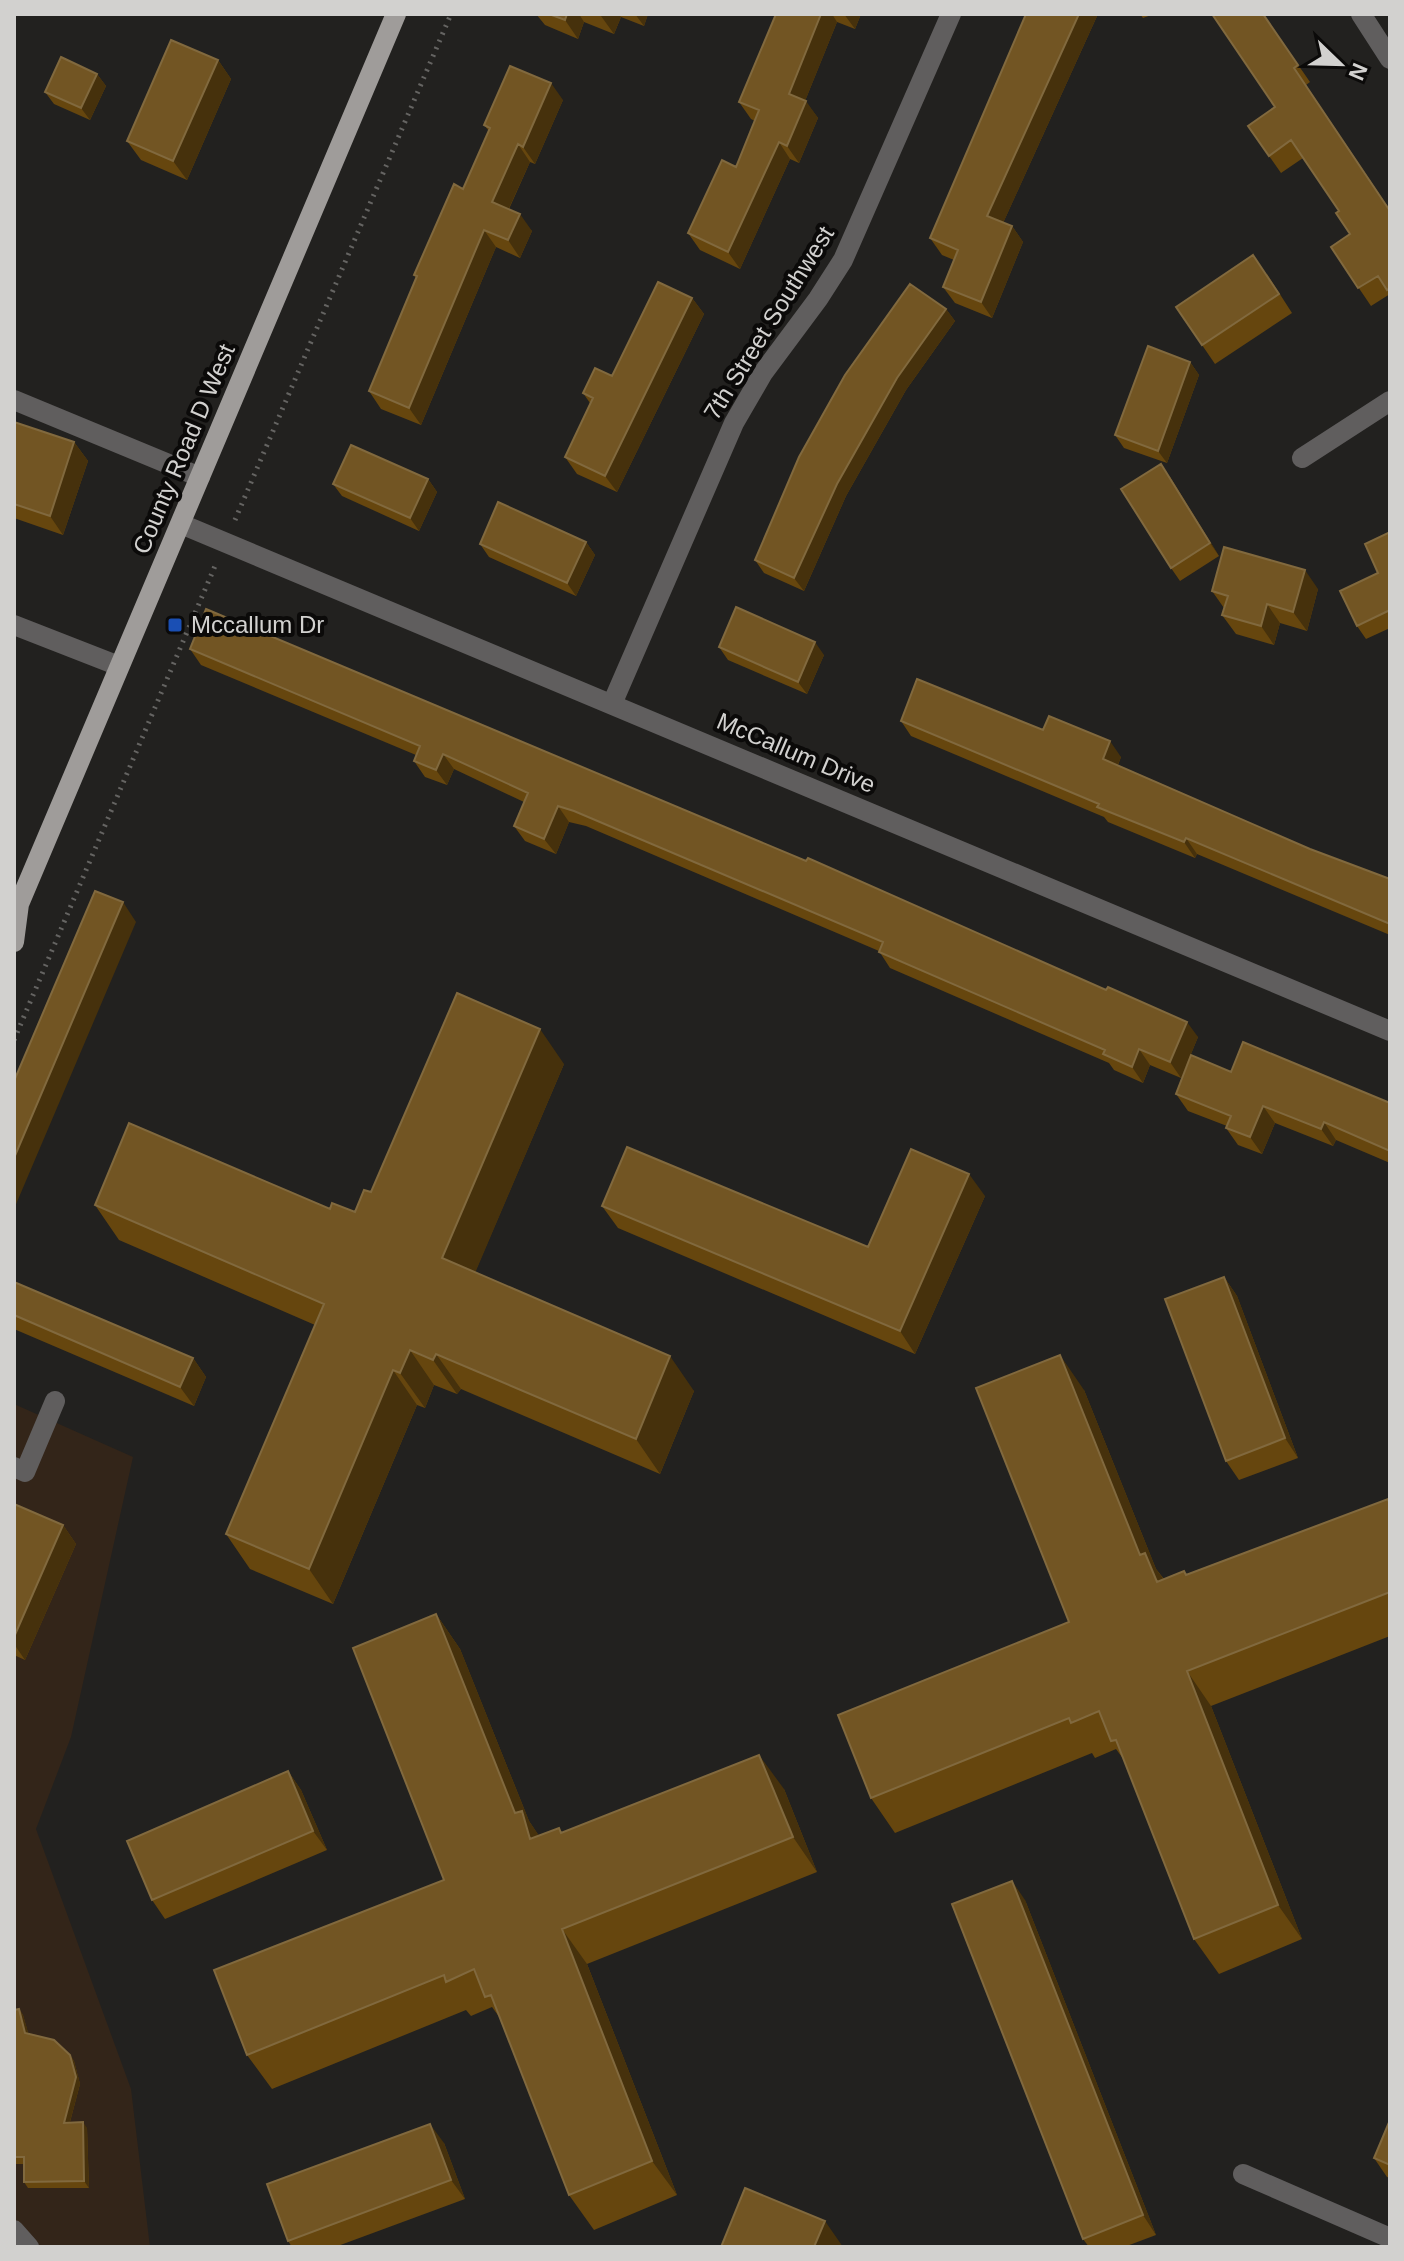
<svg xmlns="http://www.w3.org/2000/svg" width="1404" height="2261" viewBox="0 0 1404 2261" font-family="Arial,sans-serif">
<style>
.commercial{fill:#332519}
.lines{fill:none;stroke-linecap:round;stroke-linejoin:round}
.path{stroke:#656462;stroke-width:5;stroke-dasharray:2 6;stroke-linecap:butt}
.minor{stroke:#605e5e;stroke-width:20}
.major{stroke:#9f9c9a;stroke-width:20}
.wall{fill:#66460e}
.shaded-wall{fill:#46310c}
.building{fill:#725523;stroke:#81693e;stroke-width:2}
.transit-dot{fill:#1a4fb4;stroke:#0b0a09;stroke-width:3}
.labels{text-anchor:middle;stroke-width:8;stroke-linejoin:round;paint-order:stroke}
.street-label{font-size:24px;fill:#d2d1cf;stroke:#0b0a09}
.poi-label{font-size:24px;fill:#d2d1cf;stroke:#0b0a09;text-anchor:start}
</style>
<rect width="100%" height="100%" fill="#22211f"/>
<!-- commercial -->
<path class="commercial" d="M 14,1404 L 133,1457 L 71,1737 L 36,1829 L 131,2089 L 150,2247 L 14,2247 Z"/>
<g class="lines">
<!-- path -->
<path class="path" d="M 235,520 L 451,14
M 14,1040 L 215,566"/>
<!-- minor -->
<path class="minor" d="M 1361,14 L 1390,59
M 14,400 L 200,477
M 1302,458 L 1390,401
M 181,524 L 1390,1031
M 14,625 L 119,666
M 612,704 L 734,423 L 763,373 L 818,299 L 843,260 L 951,14
M 14,1467 L 25,1472 L 55,1401
M 1243,2174 L 1390,2238
M 14,2230 L 29,2247"/>
<!-- major -->
<path class="major" d="M 14,942 L 19,904 L 396,14"/>
</g>
<!-- wall -->
<path class="wall" d="M 536,14 L 648,14 L 644,26 L 621,17 L 614,34 L 584,22 L 578,39 L 545,25 Z
M 776,14 L 861,14 L 855,29 L 837,22 L 805,101 L 818,118 L 799,163 L 790,159 L 740,269 L 700,250 L 688,233 L 736,167 L 755,121 L 751,119 L 739,102 Z
M 1026,14 L 1098,14 L 1003,223 L 1012,226 L 1023,242 L 992,318 L 955,303 L 943,287 L 954,260 L 942,255 L 930,238 Z
M 1140,14 L 1154,14 L 1143,18 Z
M 1263,14 L 1310,82 L 1306,85 L 1390,210 L 1390,294 L 1371,306 L 1331,247 L 1350,234 L 1339,211 L 1303,158 L 1281,173 L 1248,126 L 1275,107 Z
M 218,60 L 231,79 L 187,180 L 141,160 L 127,141 Z
M 97,74 L 106,86 L 90,120 L 54,104 L 45,92 Z
M 563,100 L 535,164 L 530,162 L 509,209 L 532,231 L 520,258 L 496,247 L 421,425 L 381,409 L 369,391 L 416,278 L 414,275 L 463,189 L 489,131 L 484,125 Z
M 1267,274 L 1292,313 L 1215,364 L 1202,345 Z
M 692,298 L 704,314 L 617,492 L 577,474 L 565,457 L 590,403 L 583,393 L 612,376 Z
M 946,309 L 955,321 L 906,390 L 846,496 L 804,591 L 764,573 L 755,560 Z
M 1190,362 L 1199,375 L 1167,463 L 1124,448 L 1115,435 Z
M 14,422 L 74,442 L 88,461 L 63,535 L 14,518 Z
M 1170,477 L 1219,556 L 1180,581 L 1171,568 Z
M 428,479 L 437,492 L 419,531 L 342,496 L 333,484 Z
M 1390,532 L 1390,628 L 1366,639 L 1357,626 L 1378,573 Z
M 586,542 L 595,555 L 576,596 L 489,557 L 480,544 Z
M 1318,589 L 1307,631 L 1280,623 L 1274,645 L 1236,634 L 1222,615 L 1224,608 L 1212,591 Z
M 719,647 L 824,655 L 807,694 L 728,660 Z
M 190,649 L 1198,1037 L 1181,1078 L 1150,1065 L 1143,1083 L 1114,1070 L 1109,1063 L 890,968 L 879,951 L 586,826 L 569,822 L 556,854 L 525,841 L 514,826 L 524,802 L 454,769 L 447,785 L 425,777 L 414,761 L 416,755 L 201,665 Z
M 901,721 L 1043,730 L 1121,757 L 1118,765 L 1310,849 L 1390,879 L 1390,935 L 1197,854 L 1195,858 L 1108,822 L 1104,817 L 911,736 Z
M 564,1064 L 475,1272 L 694,1391 L 660,1474 L 461,1389 L 457,1394 L 434,1385 L 425,1408 L 417,1405 L 333,1604 L 250,1569 L 226,1534 L 315,1325 L 119,1240 L 95,1205 L 330,1209 L 355,1212 L 371,1192 Z
M 1231,1072 L 1390,1103 L 1390,1163 L 1336,1140 L 1333,1146 L 1275,1123 L 1262,1154 L 1238,1145 L 1226,1128 L 1227,1126 L 1188,1111 L 1176,1094 Z
M 985,1196 L 915,1354 L 618,1228 L 602,1206 L 868,1247 Z
M 1224,1277 L 1237,1296 L 1298,1458 L 1239,1480 L 1226,1461 Z
M 14,1282 L 193,1358 L 206,1377 L 194,1406 L 14,1329 Z
M 1084,1390 L 1156,1569 L 1164,1579 L 1187,1574 L 1388,1499 L 1390,1502 L 1390,1636 L 1211,1706 L 1302,1939 L 1219,1974 L 1194,1939 L 1124,1760 L 1116,1749 L 1095,1758 L 1092,1753 L 895,1833 L 871,1798 L 1069,1622 Z
M 14,1504 L 63,1525 L 76,1544 L 25,1660 L 14,1655 Z
M 436,1614 L 460,1649 L 529,1821 L 539,1836 L 562,1833 L 784,1789 L 817,1872 L 587,1964 L 677,2195 L 594,2230 L 569,2195 L 500,2018 L 492,2007 L 471,2016 L 466,2010 L 272,2089 L 247,2055 L 444,1880 Z
M 288,1771 L 301,1790 L 327,1850 L 165,1919 L 152,1900 Z
M 1025,1900 L 1156,2235 L 1124,2247 L 1089,2247 L 1083,2239 Z
M 19,2009 L 23,2015 L 28,2033 L 70,2055 L 74,2061 L 80,2084 L 70,2122 L 87,2128 L 89,2188 L 28,2188 L 24,2182 L 24,2164 L 14,2164 L 14,2010 Z
M 1390,2120 L 1390,2178 L 1387,2177 L 1374,2158 Z
M 444,2143 L 465,2199 L 335,2247 L 292,2247 L 288,2241 Z"/>
<!-- shaded-wall -->
<path class="shaded-wall" d="M 567,14 L 579,14 L 584,22 L 578,39 L 565,20 Z
M 602,14 L 619,14 L 621,17 L 614,34 L 601,16 Z
M 635,14 L 648,14 L 644,26 Z
M 821,14 L 832,14 L 837,22 L 801,111 L 789,94 Z
M 844,14 L 861,14 L 855,29 Z
M 1079,14 L 1098,14 L 999,232 L 987,216 Z
M 218,60 L 231,79 L 187,180 L 173,161 Z
M 97,74 L 106,86 L 90,120 L 81,108 Z
M 551,83 L 563,100 L 535,164 L 523,147 Z
M 806,101 L 818,118 L 799,163 L 787,146 Z
M 779,142 L 790,159 L 740,269 L 728,252 Z
M 518,144 L 530,162 L 504,219 L 492,202 Z
M 520,214 L 532,231 L 520,258 L 508,240 Z
M 1012,226 L 1023,242 L 992,318 L 981,302 Z
M 484,230 L 496,247 L 421,425 L 409,408 Z
M 692,298 L 704,314 L 617,492 L 605,476 Z
M 946,309 L 955,321 L 906,390 L 846,496 L 804,591 L 794,578 L 837,484 L 897,378 Z
M 1190,362 L 1199,375 L 1167,463 L 1158,451 Z
M 74,442 L 88,461 L 63,535 L 50,516 Z
M 1161,464 L 1170,477 L 1219,556 L 1210,543 Z
M 428,479 L 437,492 L 419,531 L 410,518 Z
M 586,542 L 595,555 L 576,596 L 567,583 Z
M 1305,570 L 1318,589 L 1307,631 L 1293,612 Z
M 1267,604 L 1280,623 L 1274,645 L 1261,626 Z
M 815,642 L 824,655 L 807,694 L 798,682 Z
M 1110,741 L 1121,757 L 1114,774 L 1103,759 Z
M 443,754 L 454,769 L 447,785 L 436,770 Z
M 558,806 L 569,822 L 556,854 L 544,839 Z
M 1186,838 L 1197,854 L 1195,858 L 1184,842 Z
M 123,902 L 136,922 L 14,1209 L 14,1158 Z
M 1187,1022 L 1198,1037 L 1181,1078 L 1170,1062 Z
M 540,1029 L 564,1064 L 467,1292 L 442,1258 Z
M 1139,1049 L 1150,1065 L 1143,1083 L 1132,1067 Z
M 1263,1106 L 1275,1123 L 1262,1154 L 1250,1137 Z
M 1324,1122 L 1336,1140 L 1333,1146 L 1321,1129 Z
M 969,1174 L 985,1196 L 915,1354 L 900,1331 Z
M 1224,1277 L 1237,1296 L 1298,1458 L 1285,1438 Z
M 410,1350 L 434,1385 L 425,1408 L 400,1373 Z
M 436,1354 L 461,1389 L 457,1394 L 433,1360 Z
M 1060,1355 L 1084,1390 L 1156,1569 L 1170,1588 L 1157,1582 L 1140,1555 Z
M 670,1356 L 694,1391 L 660,1474 L 636,1439 Z
M 193,1358 L 206,1377 L 194,1406 L 180,1387 Z
M 393,1370 L 417,1405 L 333,1604 L 309,1569 Z
M 63,1525 L 76,1544 L 25,1660 L 14,1644 L 14,1637 Z
M 436,1614 L 460,1649 L 529,1821 L 546,1846 L 530,1839 L 515,1813 Z
M 1187,1671 L 1211,1706 L 1302,1939 L 1278,1905 Z
M 759,1755 L 784,1789 L 817,1872 L 793,1837 Z
M 288,1771 L 301,1790 L 327,1850 L 313,1831 Z
M 1012,1881 L 1025,1900 L 1156,2235 L 1143,2215 Z
M 562,1929 L 587,1964 L 677,2195 L 652,2161 Z
M 19,2009 L 23,2015 L 30,2039 L 25,2033 Z
M 70,2055 L 74,2061 L 80,2084 L 68,2129 L 64,2123 Z
M 83,2122 L 87,2128 L 89,2188 L 84,2181 Z
M 430,2124 L 444,2143 L 465,2199 L 451,2180 Z
M 825,2221 L 843,2247 L 814,2247 Z"/>
<!-- building -->
<path class="building" d="M 549,14 L 567,14 L 565,20 Z
M 776,14 L 821,14 L 789,94 L 806,101 L 787,146 L 779,142 L 728,252 L 688,233 L 722,160 L 736,167 L 759,110 L 739,102 Z
M 1026,14 L 1079,14 L 987,216 L 1012,226 L 981,302 L 943,287 L 958,250 L 930,238 Z
M 1212,14 L 1263,14 L 1298,65 L 1294,68 L 1390,211 L 1390,288 L 1387,290 L 1378,276 L 1358,288 L 1331,247 L 1350,234 L 1336,213 L 1339,211 L 1291,140 L 1269,156 L 1248,126 L 1275,107 Z
M 171,40 L 218,60 L 173,161 L 127,141 Z
M 61,57 L 97,74 L 81,108 L 45,92 Z
M 510,66 L 551,83 L 523,147 L 518,144 L 492,202 L 520,214 L 508,240 L 484,230 L 409,408 L 369,391 L 417,276 L 414,275 L 454,184 L 463,189 L 490,128 L 484,125 Z
M 1253,255 L 1279,294 L 1202,345 L 1176,307 Z
M 658,282 L 692,298 L 605,476 L 565,457 L 593,398 L 583,393 L 595,368 L 612,376 Z
M 910,284 L 946,309 L 897,378 L 837,484 L 794,578 L 755,560 L 799,457 L 845,375 Z
M 1148,346 L 1190,362 L 1158,451 L 1115,435 Z
M 14,422 L 74,442 L 50,516 L 14,504 Z
M 351,445 L 428,479 L 410,518 L 333,484 Z
M 1161,464 L 1210,543 L 1171,568 L 1121,489 Z
M 498,502 L 586,542 L 567,583 L 480,544 Z
M 1390,532 L 1390,610 L 1357,626 L 1340,591 L 1378,573 L 1365,544 Z
M 1224,547 L 1305,570 L 1293,612 L 1267,604 L 1261,626 L 1222,615 L 1228,596 L 1212,591 Z
M 736,607 L 815,642 L 798,682 L 719,647 Z
M 206,609 L 806,861 L 808,858 L 1106,990 L 1108,987 L 1187,1022 L 1170,1062 L 1139,1049 L 1132,1067 L 1103,1054 L 1105,1050 L 879,952 L 883,942 L 574,811 L 558,806 L 544,839 L 514,826 L 528,793 L 443,754 L 436,770 L 414,761 L 420,746 L 190,649 Z
M 917,679 L 1043,730 L 1049,716 L 1110,741 L 1103,759 L 1310,849 L 1390,879 L 1390,924 L 1186,838 L 1184,842 L 1097,807 L 1099,804 L 901,721 Z
M 95,891 L 123,902 L 14,1158 L 14,1081 Z
M 457,993 L 540,1029 L 442,1258 L 670,1356 L 636,1439 L 436,1354 L 433,1360 L 410,1350 L 400,1373 L 393,1370 L 309,1569 L 226,1534 L 324,1304 L 95,1205 L 129,1123 L 330,1209 L 332,1203 L 355,1212 L 364,1190 L 371,1192 Z
M 1243,1042 L 1390,1103 L 1390,1151 L 1324,1122 L 1321,1129 L 1263,1106 L 1250,1137 L 1226,1128 L 1231,1116 L 1176,1094 L 1191,1055 L 1231,1072 Z
M 627,1147 L 868,1247 L 911,1149 L 969,1174 L 900,1331 L 602,1206 Z
M 1224,1277 L 1285,1438 L 1226,1461 L 1165,1299 Z
M 14,1282 L 193,1358 L 180,1387 L 14,1315 Z
M 1060,1355 L 1140,1555 L 1145,1553 L 1157,1582 L 1184,1571 L 1186,1575 L 1388,1499 L 1390,1505 L 1390,1592 L 1187,1671 L 1278,1905 L 1194,1939 L 1116,1740 L 1111,1741 L 1099,1711 L 1071,1723 L 1069,1718 L 871,1798 L 838,1715 L 1069,1622 L 976,1388 Z
M 14,1504 L 63,1525 L 14,1637 Z
M 436,1614 L 515,1813 L 522,1811 L 530,1839 L 559,1828 L 561,1833 L 759,1755 L 793,1837 L 562,1929 L 652,2161 L 569,2195 L 491,1995 L 485,1997 L 474,1969 L 446,1982 L 444,1975 L 247,2055 L 214,1970 L 444,1880 L 353,1648 Z
M 288,1771 L 313,1831 L 152,1900 L 127,1841 Z
M 1012,1881 L 1143,2215 L 1083,2239 L 952,1904 Z
M 19,2009 L 25,2033 L 54,2040 L 70,2055 L 76,2077 L 64,2123 L 83,2122 L 84,2181 L 24,2182 L 24,2157 L 14,2157 L 14,2010 Z
M 1390,2120 L 1390,2165 L 1374,2158 Z
M 430,2124 L 451,2180 L 288,2241 L 267,2184 Z
M 745,2188 L 825,2221 L 814,2247 L 721,2247 Z"/>
<!-- markers -->
<rect class="transit-dot" x="167" y="617" width="16" height="16" rx="4"/>
<g class="labels">
<!-- street labels -->
<g class="street-label">
<text transform="translate(769 323) rotate(-58)" y="8">7th Street Southwest</text>
<text transform="translate(184 449) rotate(-67)" y="8">County Road D West</text>
<text transform="translate(796 753) rotate(23)" y="8">McCallum Drive</text>
</g>
<!-- poi labels -->
<g class="poi-label">
<text x="191" y="633">Mccallum Dr</text>
</g>
</g>
<!-- border -->
<rect width="1404" height="2261" fill="none" stroke="#d2d1cf" stroke-width="32"/>
<!-- north arrow -->
<g transform="translate(1340 64) rotate(113)" stroke="#0b0a09" stroke-width="6" paint-order="stroke">
<path d="M0-6L14 30L0 20L-14 30Z" fill="#d2d1cf"/>
<text y="-12" font-size="22" font-weight="bold" text-anchor="middle" fill="#d2d1cf">N</text>
</g>
</svg>
